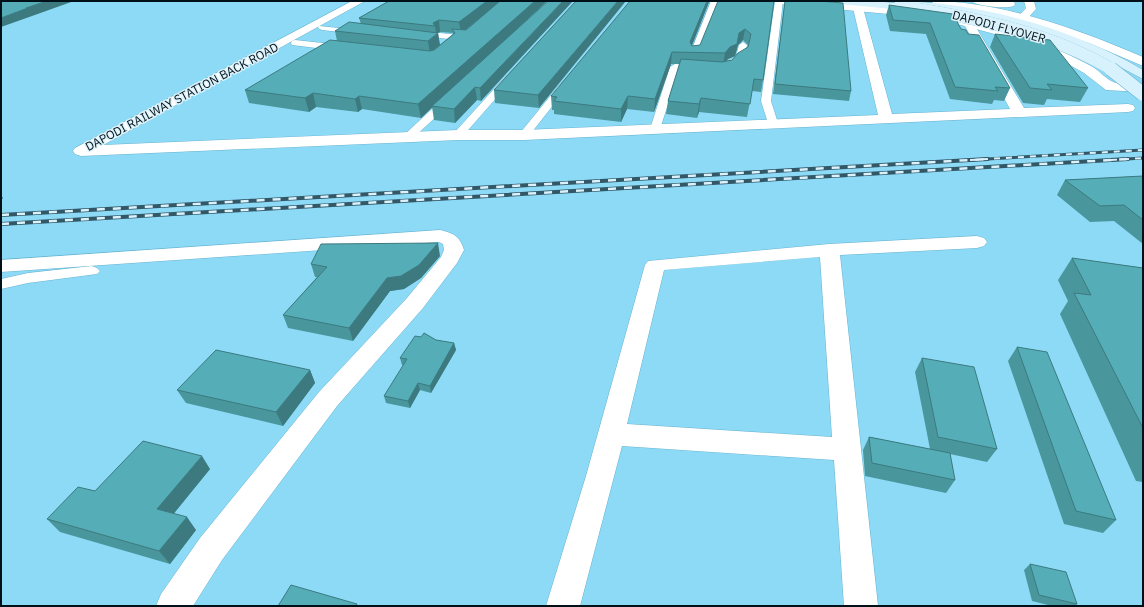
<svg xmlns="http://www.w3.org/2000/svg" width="1144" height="607" viewBox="0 0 1144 607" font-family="'IBM Plex Sans',sans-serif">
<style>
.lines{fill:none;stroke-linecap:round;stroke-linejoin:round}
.service-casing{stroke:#67b3cf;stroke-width:1}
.minor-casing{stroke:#67b3cf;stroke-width:1}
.tertiary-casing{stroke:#67b3cf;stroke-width:1}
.secondary-casing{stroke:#67b3cf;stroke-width:1}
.service{fill:#fff;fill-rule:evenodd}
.minor{fill:#fff;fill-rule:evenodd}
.tertiary{fill:#fff;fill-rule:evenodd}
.secondary{fill:#d7f2fc;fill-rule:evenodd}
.rail-far1-casing{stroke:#325767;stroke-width:3}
.rail-casing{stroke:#325767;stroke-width:4}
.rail-far1{stroke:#dcf2fb;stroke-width:2;stroke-dasharray:6;stroke-linecap:butt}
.rail{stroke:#dcf2fb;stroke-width:2.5;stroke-dasharray:8;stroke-linecap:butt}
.secondary-bridge-far1-casing{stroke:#67b3cf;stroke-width:12;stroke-linecap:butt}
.secondary-bridge-casing{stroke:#67b3cf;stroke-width:15;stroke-linecap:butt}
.secondary-bridge-far1{stroke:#d7f2fc;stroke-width:12}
.secondary-bridge{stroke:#d7f2fc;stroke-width:14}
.wall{fill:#49969d;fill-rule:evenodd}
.shaded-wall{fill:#3c7a80}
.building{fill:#55aeb7;stroke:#3c7a80}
.labels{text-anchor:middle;stroke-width:3;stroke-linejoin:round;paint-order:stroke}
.far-street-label{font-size:12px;fill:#001018;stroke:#dcf2fb}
</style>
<rect width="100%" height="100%" fill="#8ddaf7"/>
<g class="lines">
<defs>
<path id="service" d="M 711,1 L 719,1 L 698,54 L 697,56 L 691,56 L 690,54 Z
M 775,1 L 783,1 L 771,101 L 778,123 L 773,126 L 768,123 L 761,101 Z
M 319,26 L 358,30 L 362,32 L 358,34 L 322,30 L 318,28 Z
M 466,30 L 469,30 L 473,32 L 466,40 L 463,41 L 418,35 L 414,33 L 418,31 L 461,35 Z
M 295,40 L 341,45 L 345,48 L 341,51 L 292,45 L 291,43 L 292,41 Z
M 743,42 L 747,45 L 744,59 L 735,64 L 732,68 L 726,68 L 724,66 L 729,60 L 736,57 L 739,45 Z
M 675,64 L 700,65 L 705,68 L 700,71 L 679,70 L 660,129 L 655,132 L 651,131 L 650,129 L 670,67 Z
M 508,76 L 513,79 L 511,81 L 462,137 L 454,137 L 452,135 L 454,133 L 505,77 Z
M 564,82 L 569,85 L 528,137 L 520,137 L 518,135 L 520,133 L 561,83 Z
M 449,96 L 454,99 L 453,101 L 412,139 L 404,139 L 402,137 L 404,135 L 445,97 Z
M 92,266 L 97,268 L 100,271 L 97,274 L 28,283 L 1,289 L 1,279 L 28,273 Z"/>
<path id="minor" d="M 352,1 L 365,1 L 103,145 L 458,130 L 524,130 L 878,115 L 853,8 L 858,5 L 863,8 L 892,114 L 1010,109 L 964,24 L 969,21 L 974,24 L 1024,108 L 1128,104 L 1133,105 L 1135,108 L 1133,111 L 1128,112 L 524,140 L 458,140 L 81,156 L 75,154 L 73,151 L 75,148 Z
M 971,1 L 1014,1 L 1015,5 C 1011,10 976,6 971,1 Z
M 1024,1 L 1034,1 L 1036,9 L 1026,20 L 1022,21 L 1017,18 L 1026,8 Z
M 440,230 C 453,233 460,236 464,250 L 457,263 L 423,308 L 337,406 L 222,560 L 193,606 L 156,606 L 161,594 L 200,538 L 319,392 L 407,298 L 441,257 L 444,250 L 443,244 L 439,242 L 1,272 L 1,260 Z
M 977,236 L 984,238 L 987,242 L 984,246 L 977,248 L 840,255 L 878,606 L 844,606 L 834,460 L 622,446 L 580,606 L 546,606 L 586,476 L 645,265 L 648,261 L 829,244 ZM 820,257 L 832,437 L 627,424 L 664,270 Z"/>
<path id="tertiary" d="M 777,1 C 853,1 937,9 1010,32 C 1039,41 1065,52 1091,66 C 1099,70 1107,81 1116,83 C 1124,85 1134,84 1143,84 L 1143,92 L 1106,90 L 1084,73 L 1050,54 L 1002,36 L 961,25 L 899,15 L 782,4 Z
M 930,1 C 1001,1 1078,29 1143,57 L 1143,66 L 1089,43 L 1038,26 L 989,13 L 935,4 Z"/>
<path id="secondary" d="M 835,1 L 872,1 L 895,3 L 893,1 C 975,1 1072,28 1143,70 L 1143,79 L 1084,48 L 1053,37 L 992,19 L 928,8 L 917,6 L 918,8 L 917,10 L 913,11 L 840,4 Z"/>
</defs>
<!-- service casing -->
<use href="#service" class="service-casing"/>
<!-- minor casing -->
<use href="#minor" class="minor-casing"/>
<!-- tertiary casing -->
<use href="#tertiary" class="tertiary-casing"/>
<!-- secondary casing -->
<use href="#secondary" class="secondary-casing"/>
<!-- service -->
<use href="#service" class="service"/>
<!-- minor -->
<use href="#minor" class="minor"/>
<!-- tertiary -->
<use href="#tertiary" class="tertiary"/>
<!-- secondary -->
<use href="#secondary" class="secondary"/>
<defs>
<path id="rail-far1" d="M 970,160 L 1143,150
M 1111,160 L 1143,158"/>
<path id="rail" d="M 1,215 L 988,159
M 1,224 L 1128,159"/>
</defs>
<!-- rail-far1 casing -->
<use href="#rail-far1" class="rail-far1-casing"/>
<!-- rail casing -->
<use href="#rail" class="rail-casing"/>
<!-- rail-far1 -->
<use href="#rail-far1" class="rail-far1"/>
<!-- rail -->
<use href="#rail" class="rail"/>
<defs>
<path id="secondary-bridge-far1" d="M 918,9 C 986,20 1053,34 1113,70"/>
<path id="secondary-bridge" d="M 1111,69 L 1143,94"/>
</defs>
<!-- secondary-bridge-far1 casing -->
<use href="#secondary-bridge-far1" class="secondary-bridge-far1-casing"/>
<!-- secondary-bridge casing -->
<use href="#secondary-bridge" class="secondary-bridge-casing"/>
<!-- secondary-bridge-far1 -->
<use href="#secondary-bridge-far1" class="secondary-bridge-far1"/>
<!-- secondary-bridge -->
<use href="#secondary-bridge" class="secondary-bridge"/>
</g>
<!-- wall -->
<path class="wall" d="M 389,1 L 547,1 L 473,70 L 548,1 L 481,101 L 477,100 L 455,123 L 434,120 L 432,107 L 421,118 L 362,109 L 358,112 L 316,107 L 309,112 L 249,103 L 245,90 L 337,41 L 335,31 L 361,24 L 359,18 ZM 440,32 L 453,33 L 453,34 L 440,45 L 438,33 Z
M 576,1 L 539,108 L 495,103 L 494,90 Z
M 774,1 L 763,80 L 761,92 L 752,91 L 747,117 L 699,112 L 697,118 L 666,114 L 668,101 L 680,64 L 671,64 L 654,112 L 627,109 L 621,122 L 554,114 L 554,110 L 552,110 L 551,96 L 709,2 L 692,45 L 692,46 L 700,45 ZM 743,40 L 748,45 L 748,47 L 732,60 L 726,61 L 728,59 L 735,56 L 738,45 Z
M 785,1 L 851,91 L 849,101 L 773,94 Z
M 889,5 L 961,29 L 968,34 L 1010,88 L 1004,101 L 994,100 L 992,104 L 950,99 L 926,34 L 890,31 L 886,15 Z
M 995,34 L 1088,88 L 1080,102 L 1047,99 L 1044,105 L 1023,103 L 990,47 Z
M 1143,176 L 1143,244 L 1114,221 L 1090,222 L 1057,195 L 1065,180 Z
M 440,256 L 421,278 L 404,289 L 390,291 L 353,341 L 288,328 L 283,315 L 317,277 L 315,277 L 311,264 Z
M 1072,258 L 1143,268 L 1143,482 L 1136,481 L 1060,314 L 1068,301 L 1058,280 Z
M 436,340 L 454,343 L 456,350 L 431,393 L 420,390 L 410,408 L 386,403 L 384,396 L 404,365 L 402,365 L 400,358 Z
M 1017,347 L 1116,520 L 1103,533 L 1064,524 L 1008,361 Z
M 922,358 L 997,449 L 987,462 L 950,454 L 955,480 L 946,493 L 865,476 L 863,450 L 869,437 L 930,449 L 915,372 Z
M 310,370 L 315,383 L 283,426 L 186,403 L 177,390 Z
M 210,469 L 174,513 L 196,530 L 170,564 L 60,532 L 47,519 L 95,491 Z
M 1030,564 L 1077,604 L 1075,606 L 1052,606 L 1032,601 L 1024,570 Z"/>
<!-- shaded-wall -->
<path class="shaded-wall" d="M 47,1 L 74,1 L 32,16 L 1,27 L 1,18 L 26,8 Z
M 487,1 L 501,1 L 461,33 L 459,22 Z
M 535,1 L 547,1 L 421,118 L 418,104 Z
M 563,1 L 573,1 L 481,101 L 480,88 Z
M 618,1 L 626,1 L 539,108 L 538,95 Z
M 707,1 L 709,1 L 709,2 L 689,53 L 690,42 Z
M 439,20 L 440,32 L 436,34 L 435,26 L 433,23 Z
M 745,29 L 743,40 L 738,45 L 735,56 L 728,59 L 723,65 L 725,53 L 739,33 Z
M 438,33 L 440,46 L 430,54 L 428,41 Z
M 672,52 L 671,64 L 654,112 L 655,99 Z
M 475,87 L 477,100 L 455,123 L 454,109 Z
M 313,93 L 316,107 L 309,112 L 305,98 Z
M 359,96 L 362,109 L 358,112 L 355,99 Z
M 628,96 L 627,109 L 621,122 L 621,109 Z
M 701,98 L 699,112 L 697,118 L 699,104 Z
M 1,195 L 3,198 L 1,201 Z
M 438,243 L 440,256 L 421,278 L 404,289 L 390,291 L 353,341 L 349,328 L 387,278 Z
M 454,343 L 456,350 L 431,393 L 430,386 Z
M 310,370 L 315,383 L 283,426 L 276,412 Z
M 418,383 L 420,390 L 410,408 L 408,401 Z
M 202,456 L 210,469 L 167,522 L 157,509 Z
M 187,517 L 196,530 L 170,564 L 159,551 Z"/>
<!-- building -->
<path class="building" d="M 1,1 L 47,1 L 26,8 L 28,8 L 1,18 Z
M 389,1 L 487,1 L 459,22 L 439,20 L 433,23 L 435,26 L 359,18 Z
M 500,1 L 535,1 L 418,104 L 359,96 L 355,99 L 313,93 L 305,98 L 245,90 L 330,40 L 430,51 L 434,50 L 455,33 L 452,29 L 466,30 Z
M 548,1 L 563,1 L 480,88 L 475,87 L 454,109 L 432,106 Z
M 576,1 L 618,1 L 538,95 L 494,90 Z
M 630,1 L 707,1 L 690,42 L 692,46 L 700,45 L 718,1 L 774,1 L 763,80 L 754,79 L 750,104 L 701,98 L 699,104 L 668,101 L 681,59 L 722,62 L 732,60 L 738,53 L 748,47 L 751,34 L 745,29 L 739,33 L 737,44 L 730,47 L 725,53 L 672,52 L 655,99 L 628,96 L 621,109 L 554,101 L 557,97 L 551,96 Z
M 785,1 L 819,1 L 843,3 L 851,91 L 775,84 Z
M 889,5 L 953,14 L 961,29 L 966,30 L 968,34 L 979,35 L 1010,88 L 995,87 L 998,91 L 955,87 L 930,23 L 893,20 Z
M 349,22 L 438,33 L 428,41 L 335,31 Z
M 995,34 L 1050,40 L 1088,88 L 1047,84 L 1052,90 L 1030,88 Z
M 1143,176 L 1143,220 L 1124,205 L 1100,206 L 1065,180 Z
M 438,243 L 419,265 L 401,276 L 387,278 L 349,328 L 283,315 L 327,267 L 311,264 L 321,244 Z
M 1072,258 L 1143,268 L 1143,428 L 1074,293 L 1091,295 Z
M 424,333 L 436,340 L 454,343 L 430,386 L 418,383 L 408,401 L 384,396 L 407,359 L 400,358 L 415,336 L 421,337 Z
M 1017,347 L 1047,352 L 1116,520 L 1076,511 Z
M 216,350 L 310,370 L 276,412 L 177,390 Z
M 922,358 L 974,367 L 997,449 L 938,437 Z
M 869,437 L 950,453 L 955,480 L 872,463 Z
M 143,441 L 202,456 L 157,509 L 187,517 L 159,551 L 47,519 L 78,487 L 95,491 Z
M 1030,564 L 1066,572 L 1077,604 L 1039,595 Z
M 291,585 L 357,604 L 356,606 L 278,606 Z"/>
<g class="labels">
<!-- far-street labels -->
<g class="far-street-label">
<text transform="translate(999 27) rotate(15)" y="4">DAPODI FLYOVER</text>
<text transform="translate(182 97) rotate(-28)" y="4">DAPODI RAILWAY STATION BACK ROAD</text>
</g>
</g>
<!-- border -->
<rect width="1144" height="607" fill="none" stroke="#001018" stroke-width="4"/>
</svg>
